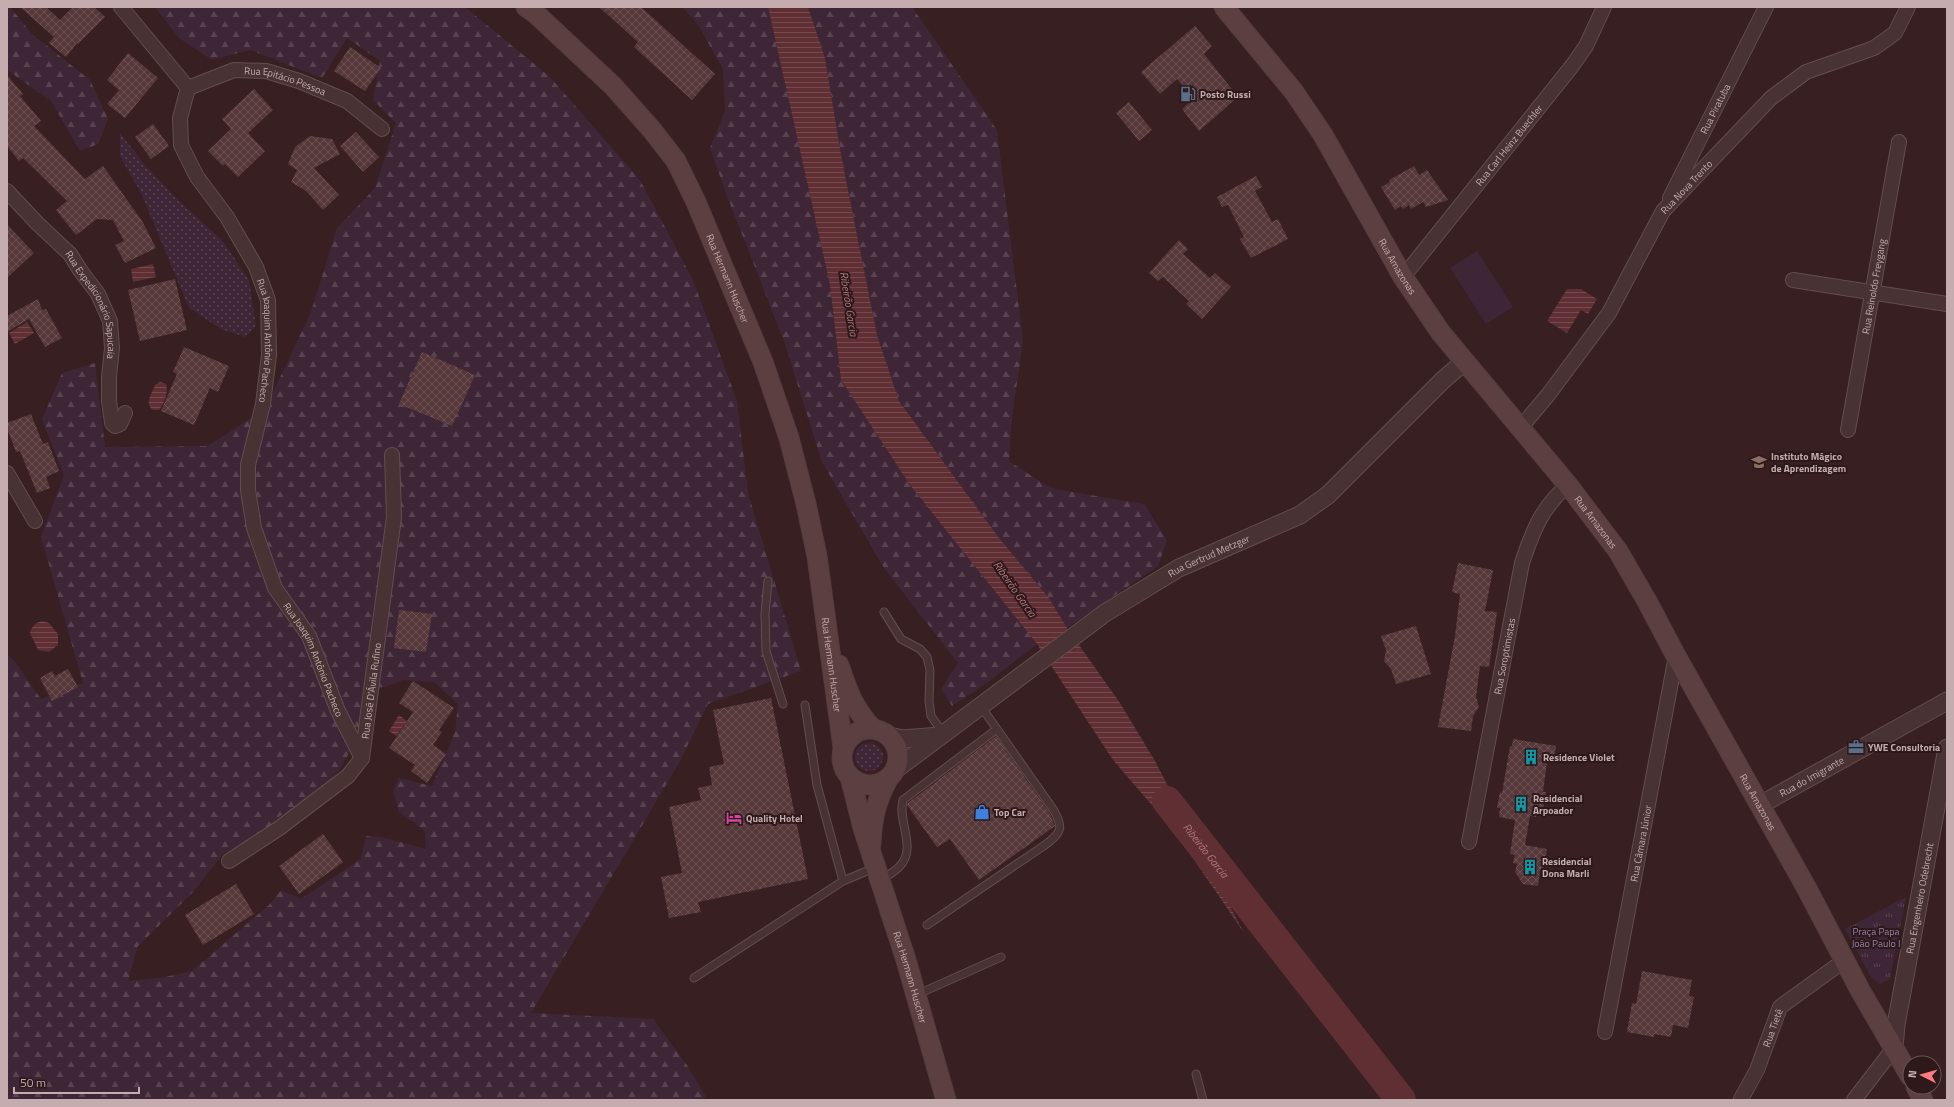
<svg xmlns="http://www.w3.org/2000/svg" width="1954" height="1107" viewBox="0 0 1954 1107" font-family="'Titillium Web',sans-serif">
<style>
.grass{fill:url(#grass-dots)}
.forest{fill:url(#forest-firs);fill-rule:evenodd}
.park{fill:url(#park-tufts)}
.pitch{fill:#3f2636}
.water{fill:url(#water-rules)}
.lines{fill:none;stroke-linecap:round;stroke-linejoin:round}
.river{stroke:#5f2f33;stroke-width:30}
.building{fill:url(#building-cross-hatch)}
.service-casing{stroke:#634d4f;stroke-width:9}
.minor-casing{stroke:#634d4f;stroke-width:16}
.tertiary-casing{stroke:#634d4f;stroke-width:19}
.secondary-casing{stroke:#523c3e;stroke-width:21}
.service{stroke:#493234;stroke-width:7}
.minor{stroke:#493234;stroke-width:14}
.tertiary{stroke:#493234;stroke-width:17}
.secondary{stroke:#5c4041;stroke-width:19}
.labels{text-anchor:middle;stroke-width:4;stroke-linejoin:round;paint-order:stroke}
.street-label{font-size:10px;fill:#c5acae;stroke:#2d181a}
.poi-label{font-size:10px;font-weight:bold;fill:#c5acae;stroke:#2d181a;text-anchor:start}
.park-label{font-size:10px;fill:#9982ac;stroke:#2d181a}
.water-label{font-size:11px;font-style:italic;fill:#b47a80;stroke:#2d181a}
</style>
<defs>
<pattern id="grass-dots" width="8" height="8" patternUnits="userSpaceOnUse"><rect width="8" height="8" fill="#3f2636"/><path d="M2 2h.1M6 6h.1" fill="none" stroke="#594351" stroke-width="1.8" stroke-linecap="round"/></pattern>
<pattern id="forest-firs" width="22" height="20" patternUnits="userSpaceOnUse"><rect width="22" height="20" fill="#3f2636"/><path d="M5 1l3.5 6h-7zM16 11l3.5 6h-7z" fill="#594351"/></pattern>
<pattern id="park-tufts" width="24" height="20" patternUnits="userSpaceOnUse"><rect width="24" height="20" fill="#3f2636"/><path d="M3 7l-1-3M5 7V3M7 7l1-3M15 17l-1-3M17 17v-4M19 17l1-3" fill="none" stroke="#594351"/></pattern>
<pattern id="water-rules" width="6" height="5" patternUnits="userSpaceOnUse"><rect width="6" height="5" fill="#5f2f33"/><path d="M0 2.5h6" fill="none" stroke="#744a4e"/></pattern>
<pattern id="building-cross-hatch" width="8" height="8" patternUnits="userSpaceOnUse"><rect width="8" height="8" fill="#56383a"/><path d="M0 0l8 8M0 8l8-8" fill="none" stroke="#6d5254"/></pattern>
</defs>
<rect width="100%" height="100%" fill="#381f21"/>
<!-- grass -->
<path class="grass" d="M 120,133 L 145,165 L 178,200 L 223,241 L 249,280 L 256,326 L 245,337 L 221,329 L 189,308 L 142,195 L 120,156 Z
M855 757a14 14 0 1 1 28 0a14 14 0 1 1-28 0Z"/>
<!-- forest -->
<path class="forest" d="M 7,7 L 10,7 L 32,34 L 90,80 L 108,119 L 98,144 L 80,151 L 51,101 L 7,70 Z
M 155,7 L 465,7 L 550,77 L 640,180 L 693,280 L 737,401 L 748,493 L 801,671 L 708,704 L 679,763 L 531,1013 L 653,1019 L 687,1065 L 706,1097 L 699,1100 L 7,1100 L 7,654 L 15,662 L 41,699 L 83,683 L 41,537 L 64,475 L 42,419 L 62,373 L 95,363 L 105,447 L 208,446 L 265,409 L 311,312 L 337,228 L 375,188 L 396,123 L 373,100 L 380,61 L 347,38 L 322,78 L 250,50 L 212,60 L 179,38 ZM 403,680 L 434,682 L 458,704 L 455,732 L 432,786 L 399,778 L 393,791 L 399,812 L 425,831 L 426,849 L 386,838 L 366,836 L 361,859 L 301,899 L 281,890 L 270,904 L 192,971 L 165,977 L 128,981 L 138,946 L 194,891 L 222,855 L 265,831 L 280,816 L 312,799 L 340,769 L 365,725 L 369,693 Z
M 682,7 L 768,7 L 830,285 L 841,380 L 910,485 L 1037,644 L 987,683 L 952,706 L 941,689 L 958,663 L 884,568 L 822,462 L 784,341 L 727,196 L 710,148 L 725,111 L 723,69 L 697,23 Z
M 808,7 L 912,7 L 997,130 L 1023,341 L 1012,418 L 1009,461 L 1044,484 L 1055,489 L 1144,504 L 1167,540 L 1158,566 L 1067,628 L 1049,598 L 999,538 L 899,401 L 877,335 L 842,160 L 825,58 Z"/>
<!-- park -->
<path class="park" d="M 1906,897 L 1890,979 L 1880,984 L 1872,979 L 1845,929 Z"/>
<!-- pitch -->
<path class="pitch" d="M 1477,251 L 1513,307 L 1486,324 L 1450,268 Z"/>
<!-- water -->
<path class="water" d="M 768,7 L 808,7 L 825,58 L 842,160 L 877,335 L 899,401 L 999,538 L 1049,598 L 1067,628 L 1120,703 L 1155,761 L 1244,933 L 1175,832 L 1113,760 L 1037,644 L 910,485 L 841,380 L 830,285 Z
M 153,264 L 156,277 L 133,282 L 131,269 Z
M 1567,289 L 1581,289 L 1597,299 L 1588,314 L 1581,310 L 1567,333 L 1547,321 Z
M 27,322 L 34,333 L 15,344 L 9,333 Z
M 160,382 L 166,384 C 169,392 164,404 159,410 L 153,410 C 144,404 152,393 155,385 Z
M 42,621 L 49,623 L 58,634 L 58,645 L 49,652 L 38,650 L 30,633 C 32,626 35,623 42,621 Z
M 399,715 L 407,721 L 396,736 L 389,731 Z"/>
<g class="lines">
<!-- river -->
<path class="river" id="s1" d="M 1167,801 L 1401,1100"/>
</g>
<!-- building -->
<path class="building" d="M 20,7 L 46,7 L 60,20 L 73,7 L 94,7 L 105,17 L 78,44 L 77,43 L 66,57 L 49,43 L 54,37 Z
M 599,7 L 641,7 L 715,74 L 692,100 L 634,47 L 638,42 Z
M 1195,26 L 1212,46 L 1204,54 L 1238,97 L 1199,131 L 1182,109 L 1194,99 L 1177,79 L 1160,94 L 1141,72 Z
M 350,47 L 381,68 L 365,91 L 334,71 Z
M 128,53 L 158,78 L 125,118 L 107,104 L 119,90 L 107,80 Z
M 7,75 L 23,94 L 20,96 L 41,121 L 34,126 L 85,179 L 103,166 L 142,221 L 156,248 L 125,263 L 115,245 L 124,241 L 113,220 L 97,219 L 76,235 L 56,210 L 67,201 L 23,158 L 19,161 L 7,146 Z
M 254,89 L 273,110 L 248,133 L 265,151 L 238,177 L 225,164 L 223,166 L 208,151 L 231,129 L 222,119 Z
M 1129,102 L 1152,130 L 1139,141 L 1116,113 Z
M 153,124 L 169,146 L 151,159 L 135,137 Z
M 356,132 L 379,157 L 363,172 L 340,146 Z
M 310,136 L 332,139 L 340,154 L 314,168 L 339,195 L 323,210 L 306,191 L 291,182 L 297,170 L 288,164 L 295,147 Z
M 1414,166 L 1419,175 L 1427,170 L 1448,200 L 1426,207 L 1423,202 L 1411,209 L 1409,205 L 1403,209 L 1401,206 L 1395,210 L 1381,187 L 1390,182 L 1389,180 Z
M 1256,176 L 1262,187 L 1255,191 L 1272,222 L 1278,219 L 1288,239 L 1251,258 L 1240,239 L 1244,237 L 1228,205 L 1222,207 L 1217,197 Z
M 7,224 L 34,253 L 7,278 Z
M 1179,240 L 1188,249 L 1183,254 L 1210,278 L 1215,273 L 1231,287 L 1202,319 L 1186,304 L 1189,301 L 1163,277 L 1158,281 L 1149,273 Z
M 175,279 L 187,330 L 140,341 L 128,290 Z
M 38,299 L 42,310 L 46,309 L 62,338 L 45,347 L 29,319 L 7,332 L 7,316 Z
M 184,347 L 229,366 L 218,392 L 210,388 L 194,425 L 161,411 L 177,374 L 173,372 Z
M 422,352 L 475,375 L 452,426 L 399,404 Z
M 31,414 L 43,444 L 48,442 L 59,471 L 46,477 L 50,488 L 37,493 L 20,451 L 16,452 L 7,428 L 7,423 Z
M 1458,563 L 1493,570 L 1485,611 L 1497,612 L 1489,667 L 1480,666 L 1476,697 L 1479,707 L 1473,716 L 1471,731 L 1438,727 L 1455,636 L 1460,594 L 1452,592 Z
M 399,610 L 432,614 L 426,652 L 394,648 Z
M 1416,626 L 1431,674 L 1396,684 L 1391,669 L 1384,661 L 1386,650 L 1381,636 Z
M 68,669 L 78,687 L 52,701 L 40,678 L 52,671 L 55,676 Z
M 413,681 L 454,708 L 439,730 L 442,732 L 433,745 L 446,754 L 427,783 L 411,771 L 415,765 L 389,748 L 413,712 L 399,703 Z
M 771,698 L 808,879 L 698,902 L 701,912 L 669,918 L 661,877 L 682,873 L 669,807 L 701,800 L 698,788 L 712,785 L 709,767 L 724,764 L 713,710 Z
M 996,736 L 1049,812 L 1055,826 L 979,880 L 950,839 L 937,847 L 907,805 L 908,803 Z
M 1513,739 L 1556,746 L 1553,763 L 1547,762 L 1543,792 L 1546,792 L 1543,810 L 1537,809 L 1536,817 L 1530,816 L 1525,845 L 1547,849 L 1543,870 L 1540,870 L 1538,886 L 1523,884 L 1515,872 L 1517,864 L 1513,863 L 1515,855 L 1510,854 L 1515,820 L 1499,817 L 1500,808 L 1497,808 L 1500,792 L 1502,793 L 1510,746 L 1512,746 Z
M 323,834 L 343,862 L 299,894 L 279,866 Z
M 236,884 L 254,914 L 203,945 L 185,915 Z
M 1642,971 L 1692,980 L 1689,996 L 1694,997 L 1688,1028 L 1673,1025 L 1671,1037 L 1654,1034 L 1654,1037 L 1627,1032 L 1632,1003 L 1636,1004 Z"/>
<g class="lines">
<defs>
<path id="service" d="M 768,581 L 765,614 L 766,651 L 783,704
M 884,612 L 901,639 L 920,649 L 927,657 L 930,670 L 929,701 L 931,716 L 943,733
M 805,705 L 817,785 L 843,881
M 881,880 C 887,876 894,872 899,867 C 918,848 897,822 903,800 L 997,729
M 927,925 L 1045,845 C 1062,832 1064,828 1053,809 L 980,705
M 694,978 L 843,881 L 874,868
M 916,995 L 1001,957
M 1196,1074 L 1203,1100"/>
<g id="minor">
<path d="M 121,7 L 188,88"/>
<path id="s2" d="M 188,88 L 180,118 L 181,145 L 197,177 L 227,217 L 256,267 L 268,300 L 269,355 L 263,404 L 248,465 L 248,490 L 254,528 L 275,588 L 309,636 L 338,711 L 362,758"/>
<path id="s3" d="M 188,88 L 234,70 L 266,71 L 299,81 L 347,101 L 382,129"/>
<path id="s4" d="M 7,191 L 37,223 L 70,254 L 80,270 L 98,294 L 110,321 L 112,348 L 109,377 L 109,401 L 112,423 L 115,426 L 120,424 L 125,413"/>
<path id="s5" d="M 1670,198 L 1766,7"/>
<path id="s6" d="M 1403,277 L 1572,66 L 1586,46 L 1604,7"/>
<path d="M 1793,280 L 1947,304"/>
<path id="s7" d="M 1521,427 L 1548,395 L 1609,313 L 1663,211 L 1771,98 L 1806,72 L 1874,48 L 1895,33 L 1908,7"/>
<path id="s8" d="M 1848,430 L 1899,142"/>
<path d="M 7,473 L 35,521"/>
<path id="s9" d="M 1469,842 L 1522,563 C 1533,530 1542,507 1568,485"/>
<path id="s10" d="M 229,861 L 278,829 L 348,776 L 362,758 L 394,517 L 392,455"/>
<path id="s11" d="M 1605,1032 L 1676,656"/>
<path id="s12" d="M 1741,1099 L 1757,1070 L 1780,1007 L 1845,960"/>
<path d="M 1854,1100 L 1894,1048"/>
</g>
<g id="tertiary">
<path d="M 889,736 L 903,739 L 939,736"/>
<path id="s13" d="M 895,770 L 1105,613 L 1179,568 L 1300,515 L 1328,495 L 1443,380 L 1465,361"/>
<path id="s14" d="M 1760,805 L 1947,701"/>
<path id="s15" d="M 1894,1048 L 1896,1025 L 1947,748"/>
</g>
<g id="secondary">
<path id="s16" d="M 526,7 L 535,13 L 613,86 L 652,130 L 676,161 L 696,202 L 763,362 L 789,438 L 806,504 L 817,556 L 843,747"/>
<path id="s17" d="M 1224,7 L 1294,92 L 1323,135 L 1403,277 L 1441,333 L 1568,485 L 1618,551 L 1648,603 L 1676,656 L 1806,887 L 1860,990 L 1910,1076"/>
<path d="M 839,665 C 848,692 853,707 872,728"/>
<circle cx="870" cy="757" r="28"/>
<path id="s18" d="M 850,777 L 863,828 L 906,960 L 946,1100"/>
<path d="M 871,844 C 872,818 876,802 888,779"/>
<path d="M 1916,1087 L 1923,1100"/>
</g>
</defs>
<!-- service casing -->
<use href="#service" class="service-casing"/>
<!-- minor casing -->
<use href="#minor" class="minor-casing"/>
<!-- tertiary casing -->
<use href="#tertiary" class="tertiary-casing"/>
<!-- secondary casing -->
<use href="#secondary" class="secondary-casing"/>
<!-- service -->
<use href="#service" class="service"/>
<!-- minor -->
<use href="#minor" class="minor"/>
<!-- tertiary -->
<use href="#tertiary" class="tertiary"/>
<!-- secondary -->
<use href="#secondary" class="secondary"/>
</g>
<!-- icons -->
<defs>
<symbol id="fuel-bare" viewBox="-9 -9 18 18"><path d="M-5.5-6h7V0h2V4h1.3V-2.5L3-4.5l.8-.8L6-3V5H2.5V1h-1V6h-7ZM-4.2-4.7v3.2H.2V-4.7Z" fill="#5c6f8a" stroke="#2d181a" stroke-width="2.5" paint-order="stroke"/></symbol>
<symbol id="school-bare" viewBox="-9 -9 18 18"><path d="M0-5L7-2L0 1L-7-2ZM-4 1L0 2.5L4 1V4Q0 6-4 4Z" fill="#8d6e63" stroke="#2d181a" stroke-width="2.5" paint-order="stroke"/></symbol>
<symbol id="office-bare" viewBox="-9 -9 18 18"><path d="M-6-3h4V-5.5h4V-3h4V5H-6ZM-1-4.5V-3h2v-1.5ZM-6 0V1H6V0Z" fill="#5c6f8a" stroke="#2d181a" stroke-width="2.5" paint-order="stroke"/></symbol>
<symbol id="building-bare" viewBox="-9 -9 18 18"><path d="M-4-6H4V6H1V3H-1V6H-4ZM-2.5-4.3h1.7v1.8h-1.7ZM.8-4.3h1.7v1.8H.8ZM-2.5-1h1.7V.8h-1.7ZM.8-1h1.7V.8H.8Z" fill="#0f9aa8" stroke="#2d181a" stroke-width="2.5" paint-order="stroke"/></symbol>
<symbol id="shop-bare" viewBox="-9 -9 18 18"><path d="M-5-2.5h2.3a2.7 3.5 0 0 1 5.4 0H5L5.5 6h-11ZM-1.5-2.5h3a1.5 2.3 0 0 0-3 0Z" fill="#3f7fe0" stroke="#2d181a" stroke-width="2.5" paint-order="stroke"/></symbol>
<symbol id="hotel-bare" viewBox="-9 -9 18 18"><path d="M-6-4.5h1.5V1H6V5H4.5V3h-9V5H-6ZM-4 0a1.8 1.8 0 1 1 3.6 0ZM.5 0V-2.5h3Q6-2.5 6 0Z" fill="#d1479c" stroke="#2d181a" stroke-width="2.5" paint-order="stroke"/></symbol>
</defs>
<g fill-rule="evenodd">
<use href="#fuel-bare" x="1177" y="83" width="22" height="22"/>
<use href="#school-bare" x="1748" y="451" width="22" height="22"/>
<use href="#office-bare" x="1845" y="736" width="22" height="22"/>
<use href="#building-bare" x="1520" y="746" width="22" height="22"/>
<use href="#building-bare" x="1510" y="793" width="22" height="22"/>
<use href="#shop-bare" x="971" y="801" width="22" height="22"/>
<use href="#hotel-bare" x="723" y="807" width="22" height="22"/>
<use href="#building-bare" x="1519" y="856" width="22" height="22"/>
</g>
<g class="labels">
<!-- street labels -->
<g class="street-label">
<text dy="4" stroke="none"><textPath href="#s3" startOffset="102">Rua Epitácio Pessoa</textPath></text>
<text dy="4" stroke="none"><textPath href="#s5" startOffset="100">Rua Piratuba</textPath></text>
<text dy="4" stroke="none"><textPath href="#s6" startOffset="169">Rua Carl Heinz Buechler</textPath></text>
<text dy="4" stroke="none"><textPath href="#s7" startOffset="293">Rua Nova Trento</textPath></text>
<text dy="4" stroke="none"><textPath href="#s17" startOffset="313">Rua Amazonas</textPath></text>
<text dy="4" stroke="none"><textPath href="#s16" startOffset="344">Rua Hermann Huscher</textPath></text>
<text dy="4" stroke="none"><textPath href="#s8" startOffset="146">Rua Reinoldo Freygang</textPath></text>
<text dy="4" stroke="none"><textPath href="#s4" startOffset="146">Rua Expedicionário Sapucaia</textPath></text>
<text dy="4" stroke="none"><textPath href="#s2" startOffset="277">Rua Joaquim Antônio Pacheco</textPath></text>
<text dy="4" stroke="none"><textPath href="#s17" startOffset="637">Rua Amazonas</textPath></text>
<text dy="4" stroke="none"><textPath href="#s13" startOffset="381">Rua Gertrud Metzger</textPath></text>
<text dy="4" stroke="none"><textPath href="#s9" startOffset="189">Rua Soroptimistas</textPath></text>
<text dy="4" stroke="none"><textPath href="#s2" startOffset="613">Rua Joaquim Antônio Pacheco</textPath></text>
<text dy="4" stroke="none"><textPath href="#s16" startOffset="746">Rua Hermann Huscher</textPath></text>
<text dy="4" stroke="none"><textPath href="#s10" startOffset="237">Rua José D'Ávila Rufino</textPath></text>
<text dy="4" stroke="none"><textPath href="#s14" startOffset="59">Rua do Imigrante</textPath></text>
<text dy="4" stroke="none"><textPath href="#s17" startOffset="961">Rua Amazonas</textPath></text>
<text dy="4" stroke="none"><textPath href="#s11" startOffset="192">Rua Câmara Júnior</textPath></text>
<text dy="4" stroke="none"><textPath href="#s15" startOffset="152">Rua Engenheiro Odebrecht</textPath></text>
<text dy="4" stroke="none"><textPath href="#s18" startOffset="209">Rua Hermann Huscher</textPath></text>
<text dy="4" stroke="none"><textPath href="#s12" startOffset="78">Rua Tietê</textPath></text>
</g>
<!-- poi labels -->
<g class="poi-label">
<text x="1200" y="98">Posto Russi</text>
<text x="1771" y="460">Instituto Mágico<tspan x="1771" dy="12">de Aprendizagem</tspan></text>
<text x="1868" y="751">YWE Consultoria</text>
<text x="1543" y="761">Residence Violet</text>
<text x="1533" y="802">Residencial<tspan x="1533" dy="12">Arpoador</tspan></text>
<text x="994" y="816">Top Car</text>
<text x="746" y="822">Quality Hotel</text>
<text x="1542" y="865">Residencial<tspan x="1542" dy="12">Dona Marli</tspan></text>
</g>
<!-- park labels -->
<g class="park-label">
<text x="1876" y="935">Praça Papa<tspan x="1876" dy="12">João Paulo I</tspan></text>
</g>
<!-- water labels -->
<g class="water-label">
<text transform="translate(849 304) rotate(81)" y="4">Ribeirão Garcia</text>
<text transform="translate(1015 589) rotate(55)" y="4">Ribeirão Garcia</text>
<text dy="4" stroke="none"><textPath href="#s1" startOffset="63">Ribeirão Garcia</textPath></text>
</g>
</g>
<!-- border -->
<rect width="1954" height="1107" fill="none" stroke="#c5acae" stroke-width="16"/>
<!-- north arrow -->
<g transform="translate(1922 1075) rotate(276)"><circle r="19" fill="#2d181a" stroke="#6a5355"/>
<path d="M0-3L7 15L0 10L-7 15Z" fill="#fd7a80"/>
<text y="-6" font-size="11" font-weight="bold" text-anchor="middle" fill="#c5acae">N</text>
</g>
<!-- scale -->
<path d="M14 1087v6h125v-6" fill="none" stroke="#c5acae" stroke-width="2"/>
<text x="20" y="1087" font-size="12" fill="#c5acae" stroke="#2d181a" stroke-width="3" paint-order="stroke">50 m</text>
</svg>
